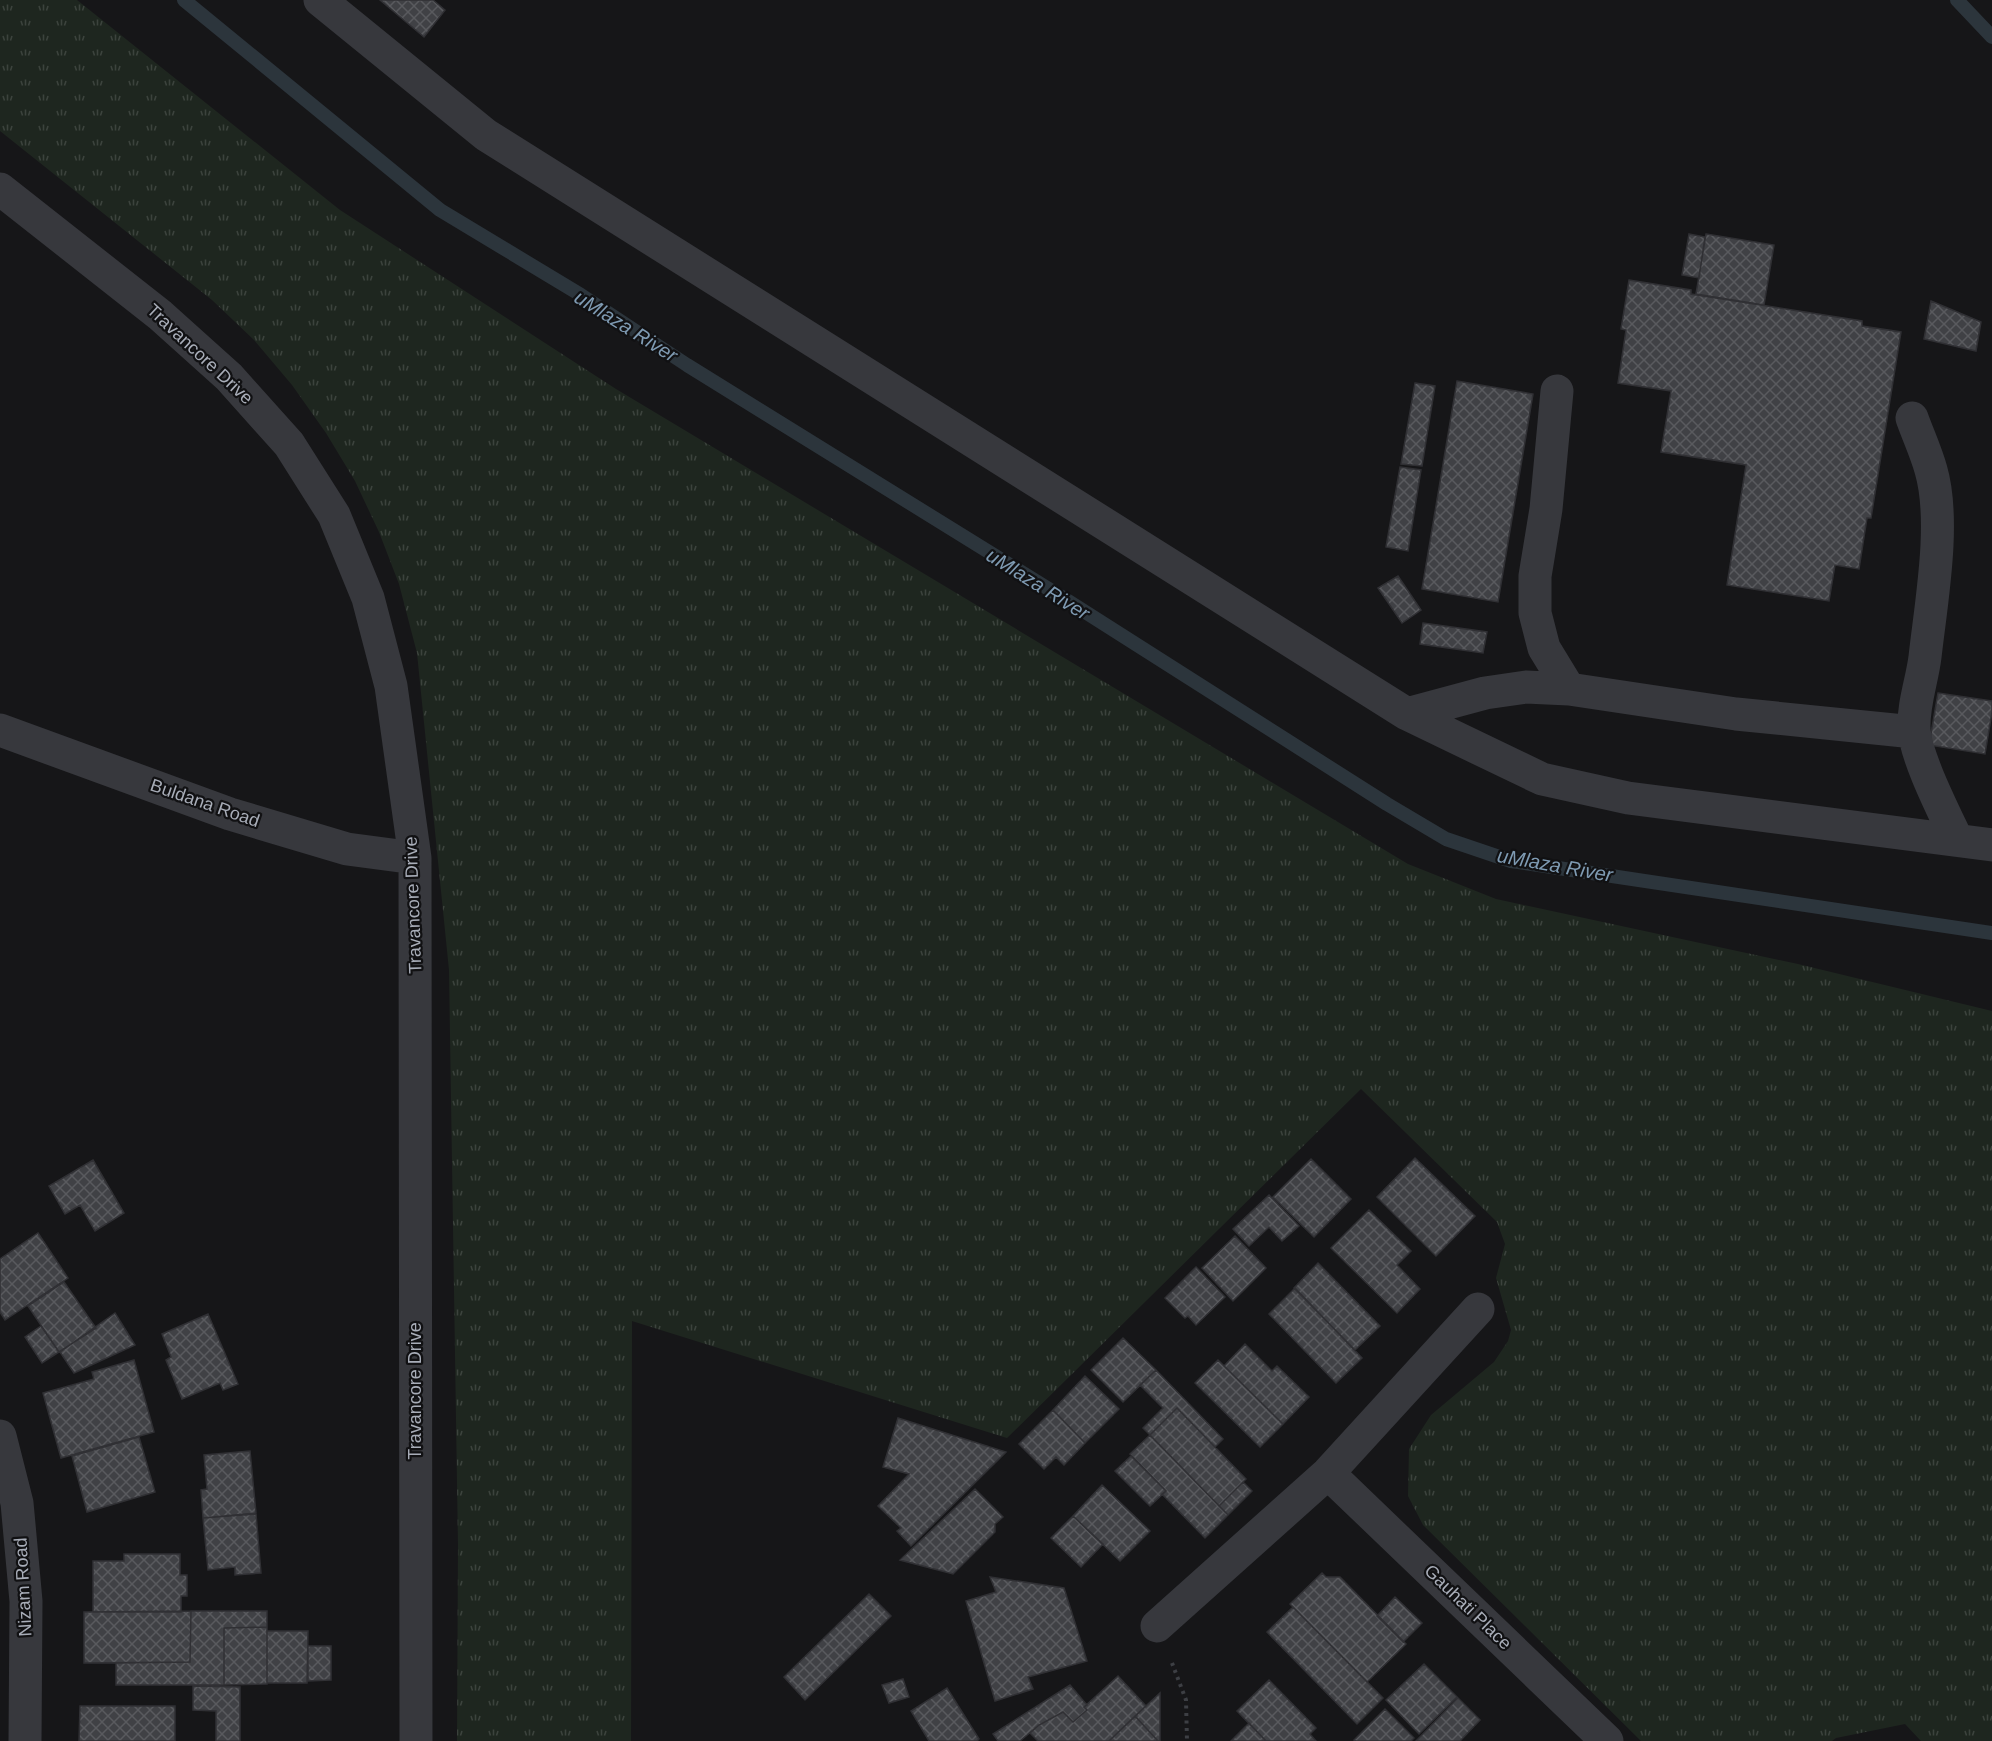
<svg xmlns="http://www.w3.org/2000/svg" width="1992" height="1741" viewBox="0 0 1992 1741" font-family="Helvetica,sans-serif">
<style>
.grass{fill:url(#grass-tufts)}
.lines{fill:none;stroke-linecap:round;stroke-linejoin:round}
.stream{stroke:#2c353c;stroke-width:14}
.building{fill:url(#building-cross-hatch);stroke:#303034;stroke-width:1.5}
.path{stroke:#3d3f44;stroke-width:4;stroke-dasharray:3 4.5;stroke-linecap:butt}
.minor{stroke:#37383d;stroke-width:33}
.labels{text-anchor:middle;stroke-width:4.5;stroke-linejoin:round;paint-order:stroke}
.street-label{font-size:18px;fill:#a8adb8;stroke:#111113}
.water-label{font-size:20px;font-style:italic;fill:#7f9bb3;stroke:#111113}
</style>
<defs>
<pattern id="grass-tufts" width="24" height="20" patternUnits="userSpaceOnUse" patternTransform="scale(1.5)"><rect width="24" height="20" fill="#1e261f"/><path d="M3 7l-1-3M5 7V3M7 7l1-3M15 17l-1-3M17 17v-4M19 17l1-3" fill="none" stroke="#3c433d"/></pattern>
<pattern id="building-cross-hatch" width="8" height="8" patternUnits="userSpaceOnUse" patternTransform="scale(1.5)"><rect width="8" height="8" fill="#404145"/><path d="M0 0l8 8M0 8l8-8" fill="none" stroke="#595a5e"/></pattern>
</defs>
<rect width="100%" height="100%" fill="#161618"/>
<!-- grass -->
<path class="grass" d="M 0,0 L 77,0 L 340,210 L 616,389 L 1408,864 L 1496,899 L 1798,964 L 1992,1011 L 1992,1741 L 1921,1741 L 1905,1724 L 1836,1738 L 1832,1741 L 1641,1741 L 1423,1525 L 1408,1496 L 1409,1449 L 1431,1415 L 1494,1362 L 1508,1341 L 1511,1330 L 1496,1278 L 1505,1244 L 1497,1222 L 1361,1089 L 1007,1438 L 632,1321 L 631,1741 L 457,1741 L 458,1545 L 449,970 L 417,653 L 399,584 L 379,532 L 355,481 L 326,433 L 292,385 L 254,340 L 212,300 L 0,131 Z"/>
<g class="lines">
<!-- stream -->
<path class="stream" d="M 184,0 L 440,210 L 581,295 L 687,365 L 1068,601 L 1387,804 L 1446,839 L 1511,861 L 1992,933
M 1957,0 L 1992,37"/>
</g>
<!-- building -->
<path class="building" d="M 380,0 L 433,0 L 445,10 L 424,37 Z
M 1689,234 L 1705,237 L 1699,278 L 1682,275 Z
M 1706,234 L 1774,245 L 1764,305 L 1696,294 Z
M 1629,280 L 1691,290 L 1691,294 L 1862,321 L 1862,326 L 1901,332 L 1871,518 L 1867,518 L 1859,569 L 1835,565 L 1829,601 L 1727,585 L 1746,465 L 1661,452 L 1671,391 L 1618,383 L 1626,330 L 1621,329 Z
M 1931,301 L 1981,322 L 1976,351 L 1924,339 Z
M 1457,381 L 1533,394 L 1498,602 L 1422,589 Z
M 1415,383 L 1435,386 L 1422,466 L 1401,464 Z
M 1400,467 L 1421,470 L 1408,551 L 1386,547 Z
M 1398,576 L 1421,610 L 1402,623 L 1378,588 Z
M 1423,623 L 1487,632 L 1483,653 L 1420,644 Z
M 1938,693 L 1992,701 L 1992,712 L 1985,754 L 1929,745 Z
M 1415,1158 L 1475,1216 L 1436,1256 L 1377,1197 Z
M 1311,1159 L 1351,1199 L 1314,1237 L 1273,1197 Z
M 93,1160 L 124,1213 L 95,1231 L 80,1205 L 65,1214 L 49,1186 Z
M 1269,1195 L 1299,1226 L 1282,1241 L 1269,1227 L 1249,1246 L 1233,1229 Z
M 1369,1210 L 1411,1251 L 1397,1265 L 1420,1289 L 1397,1313 L 1331,1248 Z
M 38,1233 L 68,1278 L 5,1320 L 0,1312 L 0,1259 Z
M 1235,1236 L 1266,1268 L 1233,1301 L 1202,1268 Z
M 1318,1263 L 1380,1326 L 1355,1350 L 1294,1288 Z
M 1196,1267 L 1225,1297 L 1196,1325 L 1188,1316 L 1185,1318 L 1165,1298 Z
M 64,1282 L 96,1328 L 59,1352 L 28,1306 Z
M 1295,1288 L 1362,1358 L 1336,1383 L 1269,1314 Z
M 115,1313 L 135,1345 L 74,1373 L 60,1352 Z
M 208,1314 L 238,1384 L 223,1390 L 220,1383 L 182,1399 L 166,1360 L 171,1357 L 162,1334 Z
M 41,1326 L 59,1352 L 42,1363 L 25,1337 Z
M 1123,1338 L 1156,1370 L 1123,1402 L 1091,1370 Z
M 1245,1344 L 1272,1371 L 1277,1366 L 1309,1397 L 1283,1424 L 1224,1366 Z
M 134,1360 L 154,1432 L 61,1458 L 43,1393 L 94,1379 L 92,1372 Z
M 1218,1360 L 1283,1424 L 1260,1447 L 1195,1383 Z
M 1156,1370 L 1223,1439 L 1215,1447 L 1177,1408 L 1150,1435 L 1143,1428 L 1163,1408 L 1140,1385 Z
M 1085,1376 L 1119,1409 L 1085,1443 L 1053,1410 Z
M 1177,1408 L 1246,1479 L 1219,1506 L 1150,1435 Z
M 1053,1410 L 1085,1443 L 1064,1465 L 1056,1457 L 1044,1469 L 1019,1444 Z
M 898,1418 L 1006,1452 L 911,1546 L 897,1531 L 901,1528 L 878,1506 L 909,1474 L 883,1467 Z
M 1150,1435 L 1228,1515 L 1205,1538 L 1162,1494 L 1166,1491 L 1130,1454 Z
M 139,1437 L 155,1492 L 87,1512 L 72,1456 Z
M 250,1451 L 256,1513 L 203,1518 L 201,1490 L 207,1489 L 204,1455 Z
M 1131,1456 L 1166,1491 L 1150,1506 L 1115,1471 Z
M 1243,1482 L 1252,1491 L 1228,1515 L 1219,1506 Z
M 1102,1485 L 1150,1531 L 1120,1561 L 1073,1516 Z
M 975,1489 L 1003,1517 L 995,1524 L 995,1532 L 953,1574 L 900,1560 Z
M 256,1514 L 261,1573 L 235,1575 L 235,1567 L 208,1570 L 203,1518 Z
M 1073,1516 L 1103,1544 L 1081,1567 L 1051,1538 Z
M 124,1554 L 180,1554 L 180,1575 L 187,1575 L 187,1596 L 181,1596 L 181,1612 L 93,1612 L 93,1561 L 124,1561 Z
M 1322,1573 L 1326,1577 L 1340,1577 L 1406,1644 L 1367,1682 L 1290,1604 Z
M 990,1577 L 1064,1588 L 1087,1661 L 1028,1677 L 1033,1689 L 995,1701 L 966,1601 L 996,1592 Z
M 869,1594 L 891,1616 L 805,1700 L 784,1677 Z
M 1395,1597 L 1422,1623 L 1403,1642 L 1377,1616 Z
M 1293,1607 L 1383,1698 L 1357,1724 L 1267,1632 Z
M 191,1611 L 267,1611 L 267,1627 L 224,1628 L 224,1685 L 116,1685 L 116,1663 L 190,1662 Z
M 191,1611 L 190,1662 L 84,1663 L 84,1612 Z
M 267,1627 L 267,1684 L 224,1685 L 224,1628 Z
M 267,1631 L 308,1631 L 307,1683 L 267,1683 Z
M 308,1646 L 331,1646 L 331,1680 L 308,1681 Z
M 1424,1664 L 1457,1697 L 1419,1734 L 1386,1700 Z
M 1118,1676 L 1146,1706 L 1109,1741 L 1038,1741 L 1030,1733 L 1039,1725 L 1063,1712 L 1073,1722 L 1087,1710 L 1084,1707 Z
M 903,1679 L 909,1697 L 889,1703 L 882,1685 Z
M 1269,1680 L 1316,1728 L 1310,1734 L 1316,1741 L 1266,1741 L 1237,1711 Z
M 1070,1685 L 1087,1705 L 1084,1707 L 1087,1710 L 1073,1722 L 1063,1712 L 1039,1725 L 1020,1741 L 998,1741 L 993,1734 Z
M 193,1686 L 240,1687 L 240,1741 L 216,1741 L 216,1711 L 193,1710 Z
M 947,1688 L 979,1739 L 977,1741 L 929,1741 L 911,1711 Z
M 1160,1693 L 1160,1741 L 1158,1741 L 1135,1716 Z
M 1458,1698 L 1480,1720 L 1460,1741 L 1416,1741 Z
M 80,1706 L 175,1706 L 175,1741 L 79,1741 Z
M 1385,1709 L 1414,1738 L 1411,1741 L 1356,1741 L 1354,1740 Z
M 1135,1716 L 1158,1741 L 1109,1741 Z
M 1249,1723 L 1266,1741 L 1231,1741 Z"/>
<g class="lines">
<!-- path -->
<path class="path" d="M 1172,1663 L 1186,1700 L 1187,1741"/>
<!-- minor -->
<path class="minor" d="M 320,0 L 486,135 L 1407,714 L 1542,779 L 1628,798 L 1992,845
M 0,189 L 160,315 L 229,377 L 289,444 L 334,515 L 368,598 L 391,686 L 415,858 L 416,1741
M 1557,391 L 1546,509 L 1535,576 L 1535,613 L 1544,648 L 1569,689
M 1912,418 C 1918,435 1926,452 1931,470 C 1946,522 1931,603 1925,657 C 1922,681 1913,704 1914,729 C 1916,758 1944,812 1957,840
M 1407,714 L 1485,693 L 1526,687 L 1569,689 L 1736,714 L 1914,732
M 0,730 L 230,814 L 347,849 L 415,858
M 0,1436 L 17,1503 L 26,1601 L 25,1741
M 1328,1473 L 1607,1741
M 1157,1626 L 1328,1473 L 1478,1309"/>
</g>
<g class="labels">
<!-- street labels -->
<g class="street-label">
<text transform="translate(200 354) rotate(43)" y="6">Travancore Drive</text>
<text transform="translate(205 803) rotate(19)" y="6">Buldana Road</text>
<text transform="translate(413 905) rotate(-92)" y="6">Travancore Drive</text>
<text transform="translate(415 1391) rotate(-90)" y="6">Travancore Drive</text>
<text transform="translate(23 1587) rotate(-93)" y="6">Nizam Road</text>
<text transform="translate(1468 1607) rotate(44)" y="6">Gauhati Place</text>
</g>
<!-- water labels -->
<g class="water-label">
<text transform="translate(626 326) rotate(32)" y="7">uMlaza River</text>
<text transform="translate(1038 584) rotate(32)" y="7">uMlaza River</text>
<text transform="translate(1555 865) rotate(10)" y="7">uMlaza River</text>
</g>
</g>
</svg>
